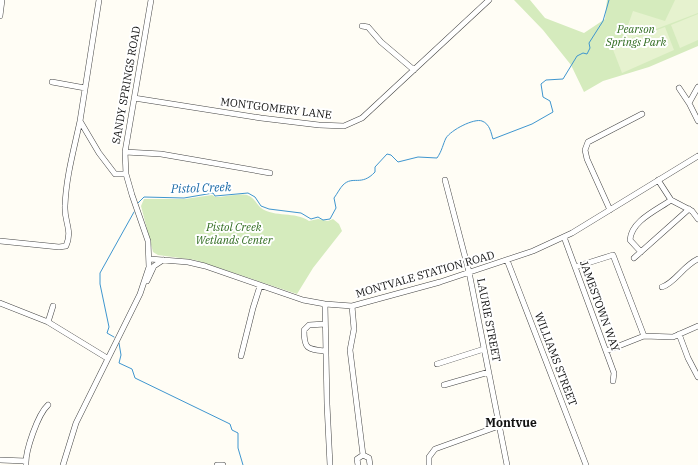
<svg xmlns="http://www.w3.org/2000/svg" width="698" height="465" viewBox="0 0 698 465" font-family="'IBM Plex Serif',serif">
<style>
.green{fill:#d5ebbd}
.pitch{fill:#e6f2cf}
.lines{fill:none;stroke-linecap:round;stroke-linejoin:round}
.stream{stroke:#3f96cf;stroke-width:1}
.minor-casing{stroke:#444;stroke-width:6}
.minor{stroke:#fff;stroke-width:5}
.labels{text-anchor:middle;stroke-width:4;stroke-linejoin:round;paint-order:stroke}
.park-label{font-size:11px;font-style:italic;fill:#2f6b1f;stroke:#fff}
.street-label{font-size:11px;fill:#111;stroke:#fff}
.water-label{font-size:12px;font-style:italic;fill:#1768a6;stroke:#fff}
.neighbourhood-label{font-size:12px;font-weight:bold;fill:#111;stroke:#fff}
</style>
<rect width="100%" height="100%" fill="#fffdf5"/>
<!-- green -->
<path class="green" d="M 514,0 L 530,0 L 545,18 L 584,33 L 605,19 L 607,0 L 698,0 L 698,46 L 649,67 L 603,81 L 584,92 L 571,65 L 543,30 Z
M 212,195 L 216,197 C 223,197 241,193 247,195 C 254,197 256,204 261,208 C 275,218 295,211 309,221 L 318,219 L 328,221 L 333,219 L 339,224 L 342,231 L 313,268 L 297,294 L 195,260 L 158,255 L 153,252 L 141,206 L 144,199 L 185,199 Z"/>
<!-- pitch -->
<path class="pitch" d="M 675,0 L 698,0 L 698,13 L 622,42 L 633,11 L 665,21 Z
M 698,14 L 698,40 L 680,48 L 671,25 Z
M 665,27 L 674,50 L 622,73 L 612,47 Z"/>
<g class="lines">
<!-- stream -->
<path class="stream" d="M 138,203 L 144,197 L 184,198 L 213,193 L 215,196 L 248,193 L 255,197 L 261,206 L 269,209 L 301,213 L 311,219 L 318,217 L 323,220 L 330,219 L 336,208 L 334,198 C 337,194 340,188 343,185 C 353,175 361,187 375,172 L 375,167 L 387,154 L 391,155 L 398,162 L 418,157 L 437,158 C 442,151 443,144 446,138 C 451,130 474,118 482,121 C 490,124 491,133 493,139 L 532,124 L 553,112 L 550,101 L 543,97 L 541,84 L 546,80 L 563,79 L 577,56 L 583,53 L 587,54 L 590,48 L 589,43 L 603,21 L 609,0
M 114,337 L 107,333 L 109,327 L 100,284 L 100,273 L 134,212
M 119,343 L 121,355 L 119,363 L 132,369 L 135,378 L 230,424 L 232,430 L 238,433 L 238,448 L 243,465"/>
<defs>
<path id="minor" d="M 99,0 L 80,121 L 99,153 L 115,174 L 126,174
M 0,16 L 2,0
M 362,26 L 368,27 L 381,42 L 414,70
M 52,82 L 85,88
M 679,88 L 689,103 L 698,87
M 134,98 L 261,118 L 319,125 L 344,126 L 362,118 L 489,0
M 689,103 L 698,121
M 125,152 L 161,154 L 270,173
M 445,180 L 469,272 L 507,465
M 658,180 L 671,200 L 692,211 L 698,219
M 610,210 L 587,159 L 585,150 L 588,142 L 642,114
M 564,237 L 614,373 L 613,381
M 0,241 L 59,247 L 66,246 C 73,230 64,222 65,206 C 66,177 74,149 80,121
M 641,252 L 630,240 C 631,221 657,210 671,200
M 634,258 L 689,209
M 150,259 L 188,262 L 205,266 L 303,300 L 325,304 L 352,306 L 440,282 L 533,251 L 572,233 L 698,156
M 507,260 L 586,465
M 575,267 L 613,255 L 644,336
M 147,281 L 154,266 L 163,260
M 662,287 C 675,283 683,266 698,259
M 0,303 L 48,322 L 107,358
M 325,304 L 327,404 L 330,465
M 352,306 L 354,329 L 350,350 L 363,455
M 48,322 L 53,306
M 325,324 L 309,325 L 304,330 C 304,349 307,349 325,351
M 679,334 L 688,358 L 698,377
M 606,351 L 644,336 L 673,337 L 698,326
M 241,356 L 253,308 L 260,286
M 437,364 L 484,349
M 444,385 L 489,372
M 363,455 L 369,458 L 370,465
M 0,460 L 26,461
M 26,465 C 25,451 38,414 48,405
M 63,465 L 76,423 L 140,294 L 149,267 L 148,241 L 132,195 L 126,174 L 125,152 L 151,0
M 217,465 L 223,465
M 358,465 L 357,459 L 363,455
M 429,465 L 429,457 L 435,449 L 499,426"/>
</defs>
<!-- minor casing -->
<use href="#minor" class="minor-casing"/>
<!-- minor -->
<use href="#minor" class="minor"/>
</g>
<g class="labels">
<!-- park labels -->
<g class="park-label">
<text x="636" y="33">Pearson<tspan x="636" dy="13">Springs Park</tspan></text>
<text x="234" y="231">Pistol Creek<tspan x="234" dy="13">Wetlands Center</tspan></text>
</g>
<!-- street labels -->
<g class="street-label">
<text transform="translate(126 85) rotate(-80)" y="4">SANDY SPRINGS ROAD</text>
<text transform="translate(276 108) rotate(7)" y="4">MONTGOMERY LANE</text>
<text transform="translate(425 274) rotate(-16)" y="4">MONTVALE STATION ROAD</text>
<text transform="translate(600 306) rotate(70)" y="4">JAMESTOWN WAY</text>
<text transform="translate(489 320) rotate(79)" y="4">LAURIE STREET</text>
<text transform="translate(556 359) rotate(69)" y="4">WILLIAMS STREET</text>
</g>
<!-- water labels -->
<g class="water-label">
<text transform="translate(201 188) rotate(-2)" y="4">Pistol Creek</text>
</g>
<!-- neighbourhood labels -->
<g class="neighbourhood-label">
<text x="511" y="427">Montvue</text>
</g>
</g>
</svg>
